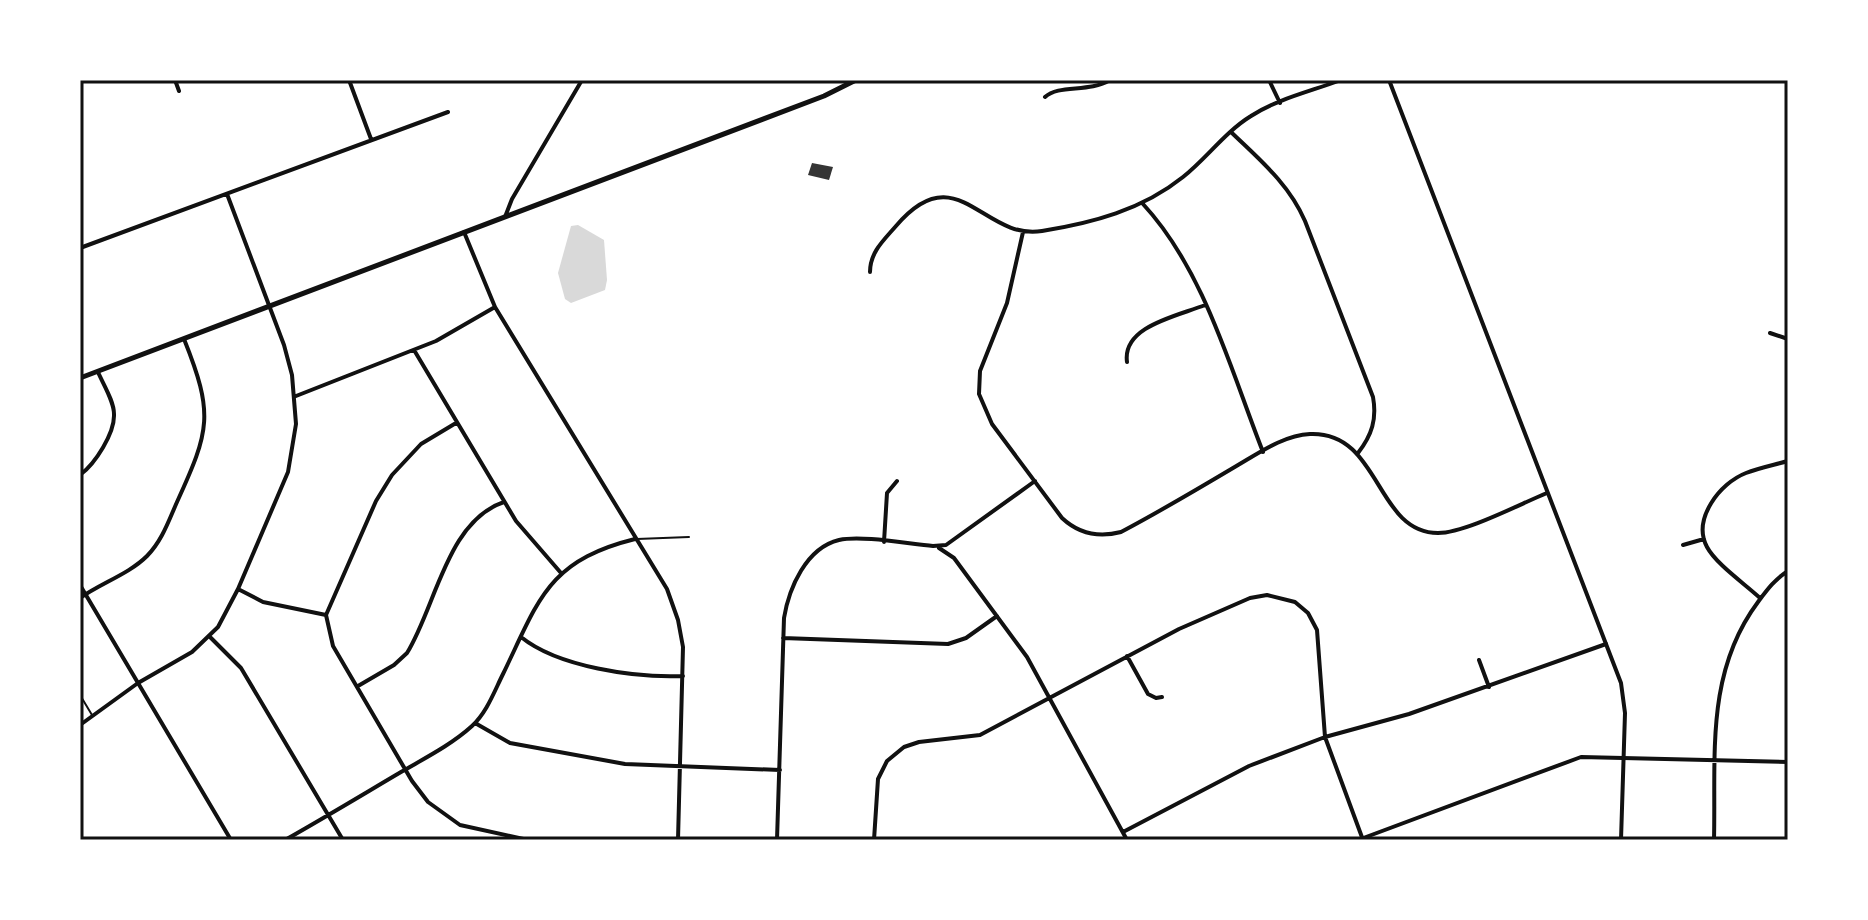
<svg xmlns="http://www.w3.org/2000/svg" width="1868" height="920" viewBox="0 0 1868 920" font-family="'Roboto Serif',serif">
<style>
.water{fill:#d9d9d9}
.building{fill:#353535}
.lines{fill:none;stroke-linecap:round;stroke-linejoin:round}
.service{stroke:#111;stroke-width:2}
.minor{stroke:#111;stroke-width:4}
.tertiary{stroke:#111;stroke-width:4}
.secondary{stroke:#111;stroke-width:5}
.neatline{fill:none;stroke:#111;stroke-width:3}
</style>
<rect width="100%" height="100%" fill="#fff"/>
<!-- water -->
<path class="water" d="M 578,225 L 604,240 L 607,280 L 605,290 L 571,303 L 565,299 L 558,273 L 571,226 Z"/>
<!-- building -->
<path class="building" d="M 812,163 L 833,167 L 829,180 L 808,175 Z"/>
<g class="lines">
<!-- service -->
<path class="service" d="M 637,539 L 689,537
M 80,695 L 92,715"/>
<!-- minor -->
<path class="minor" d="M 175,80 L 179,91
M 349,80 L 371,139
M 1269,80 L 1280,103
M 1045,97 C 1059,84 1089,93 1110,80
M 1232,133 C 1260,160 1289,184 1305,221 L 1373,397 C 1377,419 1372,435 1358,453
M 1143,204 C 1204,270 1230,368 1263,452
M 505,217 L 512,199 L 582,80
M 464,232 L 495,307 L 667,589 L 678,620 L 683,647 L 678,840
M 1023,232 L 1007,303 L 980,371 L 979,394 L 992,424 L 1062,518 C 1079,534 1098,538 1121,532 C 1159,512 1196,490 1233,468 C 1256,455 1283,435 1310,434 C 1381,431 1375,533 1438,533 C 1465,533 1520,504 1547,493
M 80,248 L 448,112
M 870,272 C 870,252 884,240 896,226 C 957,154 983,241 1042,231 C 1092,223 1142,210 1183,177 C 1206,159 1225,132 1251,116 C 1277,99 1312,91 1341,80
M 1770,333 L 1788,339
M 414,350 L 516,521 L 561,573
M 1127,362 C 1122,326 1178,316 1205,305
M 296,396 L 436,341 L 495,307
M 456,423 L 421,444 L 392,475 L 376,501 L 326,615 L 333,646 L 412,781 L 428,802 L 460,825 L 528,840
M 80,475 C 95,464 115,433 114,414 C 114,401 103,384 98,372
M 884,542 L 887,493 L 897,481
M 1683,545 L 1704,539
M 939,548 L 954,558 L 1027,657 L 1127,840
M 238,589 L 263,602 L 326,615
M 80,598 C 101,583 129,574 147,556 C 162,541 169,520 177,502 C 210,430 214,414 184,339
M 1760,598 C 1745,584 1716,564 1707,547 C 1692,519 1720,483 1746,473 C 1759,468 1774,465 1788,461
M 210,637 L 241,668 L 343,840
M 521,637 C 558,667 635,678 683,676
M 783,638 L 948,644 L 966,638 L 997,616
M 1127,656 L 1148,694 L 1156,698 L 1162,697
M 1479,660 L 1489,687
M 358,686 L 394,665 L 407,653 C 436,606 447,521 504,502
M 475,723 L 510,743 L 625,764 L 780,770
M 80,725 L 138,683 L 192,652 L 218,627 L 238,589 L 288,472 L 296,424 L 292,375 L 284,345 L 227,194
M 1123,832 L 1249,766 L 1325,737 L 1409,714 L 1606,644
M 285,840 C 324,818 362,795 401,772 C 425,758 451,745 472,726 C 487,712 494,692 503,674 C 539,600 547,561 635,539
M 777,840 L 784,618 C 789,588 806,548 839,540 C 862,535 909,544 933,546 L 946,545 L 1035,481
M 874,840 L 878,779 L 887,761 L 904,747 L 919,742 L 980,735 L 1179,629 L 1250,598 L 1267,595 L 1295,602 L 1308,613 L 1317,630 L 1325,737 L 1363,840
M 1358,840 L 1581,757 L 1788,762
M 1714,840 C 1716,756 1705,673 1758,602 C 1767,590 1775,579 1788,571"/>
<!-- tertiary -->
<path class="tertiary" d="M 1389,80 L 1621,683 L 1625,713 L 1621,840
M 80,585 L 231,840"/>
<!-- secondary -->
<path class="secondary" d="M 80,378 L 824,96 L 856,80"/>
</g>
<!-- border -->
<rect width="1868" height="920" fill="none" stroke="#ffffff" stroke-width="164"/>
<rect x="82" y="82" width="1704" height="756" class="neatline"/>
</svg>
